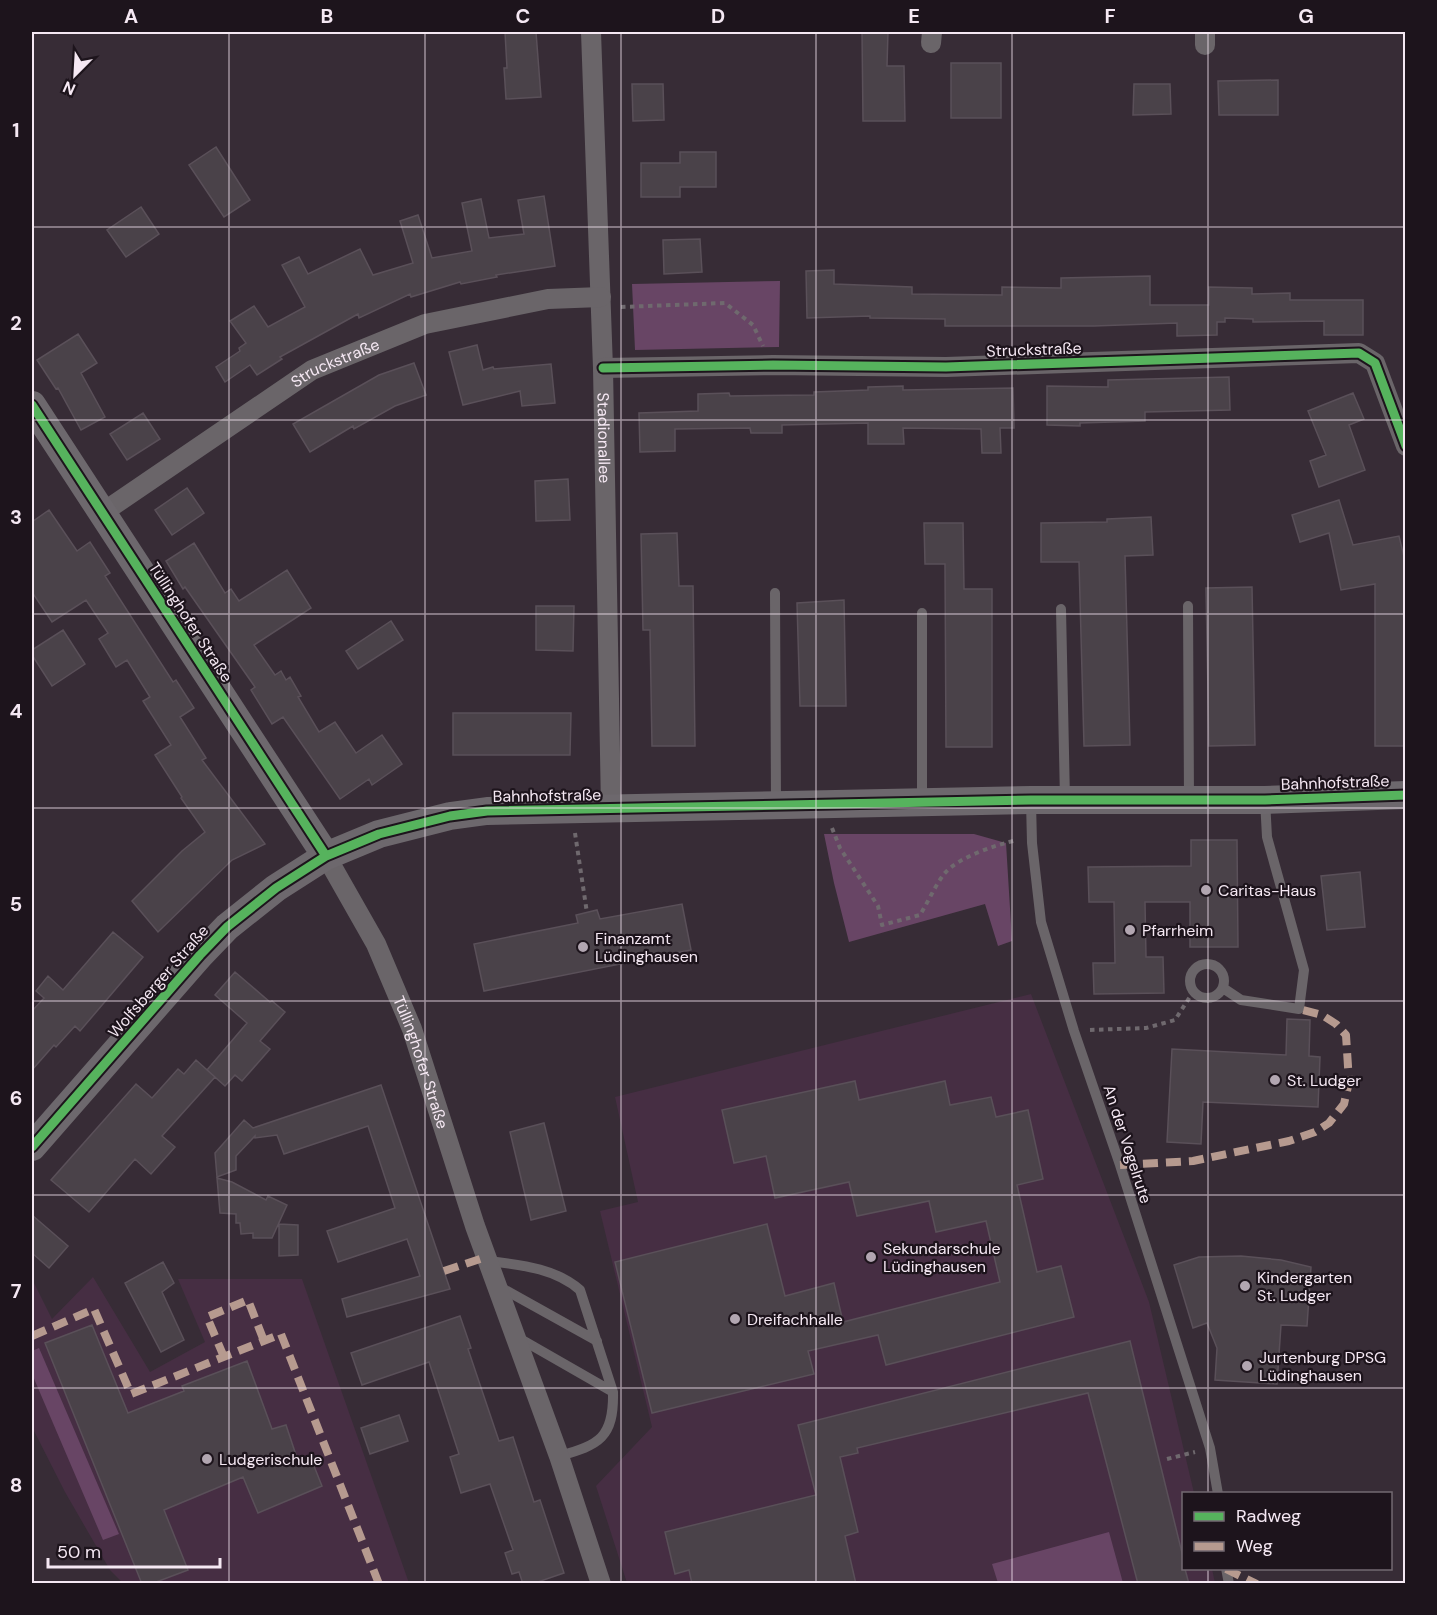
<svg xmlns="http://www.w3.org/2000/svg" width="1437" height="1615" viewBox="0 0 1437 1615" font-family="'DM Sans',sans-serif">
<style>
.built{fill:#462e43}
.green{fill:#684565}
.building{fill:#4a4249;stroke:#5a5059;stroke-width:1.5}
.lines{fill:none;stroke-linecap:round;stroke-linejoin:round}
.path{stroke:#6f696e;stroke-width:4;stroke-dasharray:4.5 4.5;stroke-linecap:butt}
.lane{stroke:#6a6569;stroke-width:10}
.street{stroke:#6a6569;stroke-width:20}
.secondary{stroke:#6d686d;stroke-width:28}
.quiet{stroke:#b69a8f;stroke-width:8;stroke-dasharray:15 8;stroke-linecap:butt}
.cycleway-casing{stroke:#1d141c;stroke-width:13}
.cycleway{stroke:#56b35d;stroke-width:9}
.grid{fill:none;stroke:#f5e8f3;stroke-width:1.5;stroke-opacity:0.55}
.poi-dot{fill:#b2a6b1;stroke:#1d141c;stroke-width:2}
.labels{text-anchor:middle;stroke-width:4.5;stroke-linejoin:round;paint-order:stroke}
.street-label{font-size:16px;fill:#f5e8f3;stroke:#1d141c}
.poi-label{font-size:16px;fill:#f5e8f3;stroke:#1d141c;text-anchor:start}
.neatline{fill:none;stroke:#f5e8f3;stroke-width:2}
.grid-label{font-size:20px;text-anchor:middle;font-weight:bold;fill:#f5e8f3}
</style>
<rect width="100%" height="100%" fill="#372c36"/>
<!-- built -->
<path class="built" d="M 1031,994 L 1149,1302 L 1194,1493 L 1184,1494 L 1184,1568 L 1212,1569 L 1215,1583 L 627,1583 L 596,1486 L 652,1427 L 600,1211 L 638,1202 L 615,1097 Z
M 93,1277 L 150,1372 L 205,1342 L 178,1279 L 302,1279 L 409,1583 L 123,1583 L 110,1570 L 65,1492 L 32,1427 L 32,1279 L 52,1319 Z"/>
<!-- green -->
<path class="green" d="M 780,281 L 779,347 L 635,350 L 632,284 Z
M 824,834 L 974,834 L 1006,843 L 1012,941 L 998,946 L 985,904 L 849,942 L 834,883 Z
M 39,1348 L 119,1534 L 103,1540 L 32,1374 L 32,1351 Z
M 1109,1532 L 1123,1583 L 998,1583 L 992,1564 Z"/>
<!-- building -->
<path class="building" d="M 505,32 L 536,32 L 541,97 L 506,99 L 504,68 L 507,68 Z
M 862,32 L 888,32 L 887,66 L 904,66 L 905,121 L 863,121 Z
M 951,63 L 1001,63 L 1001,118 L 951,118 Z
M 1278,80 L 1278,115 L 1219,115 L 1218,81 Z
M 632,84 L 663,84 L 664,120 L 633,121 Z
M 1134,84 L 1170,84 L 1171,114 L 1133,115 Z
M 216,147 L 250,200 L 224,217 L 189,165 Z
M 680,152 L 716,152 L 716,187 L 680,187 L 680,197 L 641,197 L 641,163 L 680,163 Z
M 544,196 L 555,266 L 496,275 L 497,277 L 461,284 L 460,282 L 411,297 L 410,294 L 359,318 L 358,314 L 280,357 L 282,359 L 257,375 L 250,365 L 225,382 L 216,367 L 240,351 L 239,348 L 246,343 L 230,321 L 254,306 L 268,327 L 305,307 L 282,265 L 299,257 L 308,274 L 360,249 L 373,275 L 413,263 L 400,221 L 418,215 L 432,258 L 472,251 L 462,203 L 481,199 L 489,238 L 524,234 L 518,200 Z
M 141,207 L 159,234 L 126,257 L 107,230 Z
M 700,239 L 702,272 L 664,274 L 663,240 Z
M 834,270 L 834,284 L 912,287 L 912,294 L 1002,295 L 1002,287 L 1061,288 L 1061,278 L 1150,276 L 1150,305 L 1209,305 L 1209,287 L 1252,288 L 1252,294 L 1290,293 L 1290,300 L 1363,300 L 1363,335 L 1324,335 L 1324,321 L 1253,322 L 1253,319 L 1225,318 L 1225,322 L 1217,322 L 1217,335 L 1177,336 L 1177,323 L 1094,326 L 945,326 L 945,319 L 870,318 L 870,316 L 807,318 L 806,271 Z
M 78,334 L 97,363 L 81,373 L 105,417 L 81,430 L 58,388 L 56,389 L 37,360 Z
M 477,345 L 483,370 L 493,367 L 494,369 L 551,364 L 555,403 L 522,406 L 520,391 L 463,405 L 449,352 Z
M 414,363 L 426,395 L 395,406 L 354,429 L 353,426 L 310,452 L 293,424 L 379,375 Z
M 1229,377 L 1230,410 L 1145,412 L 1145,421 L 1080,423 L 1080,426 L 1047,425 L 1047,386 L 1108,387 L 1108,380 Z
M 903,386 L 903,390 L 1013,388 L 1014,428 L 1000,428 L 1001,453 L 982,453 L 981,429 L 903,428 L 904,444 L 868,444 L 868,423 L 782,425 L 782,433 L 751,433 L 750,428 L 675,429 L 675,451 L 640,452 L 639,413 L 698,411 L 698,394 L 729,393 L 730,396 L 814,395 L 814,392 L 868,390 L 868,387 Z
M 1353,393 L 1364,419 L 1349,425 L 1365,470 L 1319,487 L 1310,461 L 1326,455 L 1308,411 Z
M 143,413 L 160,439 L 127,460 L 110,434 Z
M 568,479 L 570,520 L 536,521 L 535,481 Z
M 187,488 L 204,513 L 172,535 L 155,510 Z
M 1339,500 L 1353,545 L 1399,536 L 1406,565 L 1406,746 L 1375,746 L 1375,584 L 1341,590 L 1329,533 L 1300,542 L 1292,515 Z
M 49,510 L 77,551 L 90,542 L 110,573 L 105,576 L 173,682 L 176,680 L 194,708 L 180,717 L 206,758 L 202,760 L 265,844 L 232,860 L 158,932 L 132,901 L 182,851 L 205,832 L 181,798 L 182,797 L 155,755 L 171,745 L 143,701 L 150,697 L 127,660 L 116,667 L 99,639 L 108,633 L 86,600 L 52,622 L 32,592 L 32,522 Z
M 1151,517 L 1153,555 L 1125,556 L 1130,745 L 1084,746 L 1079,562 L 1041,562 L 1041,523 L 1107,522 L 1107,519 Z
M 924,523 L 963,523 L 964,589 L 992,589 L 992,747 L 946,747 L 945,564 L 925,564 Z
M 677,533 L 679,586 L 693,586 L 695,746 L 652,746 L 650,630 L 643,630 L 641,534 Z
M 194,543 L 225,593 L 231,589 L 239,601 L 287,570 L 311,608 L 254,645 L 275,675 L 281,671 L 286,680 L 290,677 L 301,696 L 298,697 L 319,732 L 335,722 L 356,753 L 382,735 L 402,764 L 372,785 L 369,779 L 340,799 L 283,717 L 272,724 L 251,690 L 255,687 L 185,587 L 183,589 L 166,561 Z
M 1252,587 L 1255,745 L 1209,746 L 1206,588 Z
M 844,600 L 846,706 L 800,706 L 797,603 Z
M 536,606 L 574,606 L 573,651 L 536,650 Z
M 391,621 L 403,640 L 358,669 L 346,651 Z
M 63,630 L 85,664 L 52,686 L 32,655 L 32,650 Z
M 453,713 L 571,713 L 570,755 L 453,755 Z
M 1191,840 L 1237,840 L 1238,947 L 1190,947 L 1190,902 L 1145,902 L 1146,957 L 1163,957 L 1164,993 L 1094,994 L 1093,963 L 1115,963 L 1114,902 L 1089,902 L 1088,867 L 1191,866 Z
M 1360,872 L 1365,927 L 1327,930 L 1321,876 Z
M 682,904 L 691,950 L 484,991 L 474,944 L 578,923 L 576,915 L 597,910 L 600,919 Z
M 113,932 L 143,957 L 80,1031 L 75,1026 L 56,1047 L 54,1045 L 32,1070 L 32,1011 L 44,998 L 36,991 L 48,976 L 63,990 Z
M 235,972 L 270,1002 L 272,1001 L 285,1012 L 260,1041 L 270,1049 L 242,1081 L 235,1075 L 225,1086 L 207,1070 L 247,1023 L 215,995 Z
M 1287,1019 L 1310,1020 L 1309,1056 L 1320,1057 L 1318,1107 L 1203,1102 L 1201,1144 L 1167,1142 L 1172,1049 L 1286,1055 Z
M 196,1060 L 215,1077 L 162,1136 L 175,1147 L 151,1174 L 135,1159 L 89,1212 L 51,1180 L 136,1084 L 152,1098 L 178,1069 L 184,1074 Z
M 855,1081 L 859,1100 L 945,1081 L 950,1105 L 991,1097 L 996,1117 L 1028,1110 L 1043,1179 L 1017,1185 L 1037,1272 L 1061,1266 L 1074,1317 L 886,1365 L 878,1335 L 808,1351 L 814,1374 L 652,1413 L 615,1262 L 767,1224 L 785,1296 L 834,1283 L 843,1322 L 1000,1282 L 986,1221 L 936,1232 L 929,1201 L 857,1216 L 849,1182 L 775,1198 L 766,1156 L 734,1163 L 722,1110 Z
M 381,1085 L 450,1289 L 347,1317 L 342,1299 L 420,1276 L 407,1239 L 338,1262 L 327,1231 L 395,1208 L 368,1126 L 284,1154 L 277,1135 L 255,1138 L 255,1136 L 236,1156 L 236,1170 L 217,1177 L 215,1153 L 244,1120 L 253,1128 Z
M 544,1123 L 566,1211 L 531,1220 L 510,1132 Z
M 217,1178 L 232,1182 L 266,1200 L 268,1196 L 287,1205 L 272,1238 L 253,1238 L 253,1233 L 241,1234 L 240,1223 L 236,1223 L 236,1214 L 220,1213 Z
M 32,1215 L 68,1246 L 49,1268 L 32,1253 Z
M 279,1224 L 298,1225 L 298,1255 L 279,1256 Z
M 1241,1256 L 1281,1260 L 1311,1267 L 1307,1326 L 1281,1325 L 1277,1384 L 1215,1380 L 1217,1348 L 1207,1323 L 1193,1328 L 1174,1265 L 1199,1257 Z
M 163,1262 L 174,1283 L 162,1292 L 184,1340 L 161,1352 L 125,1283 Z
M 460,1316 L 471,1348 L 468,1349 L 499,1441 L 513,1437 L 534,1502 L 540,1500 L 564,1573 L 532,1584 L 523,1584 L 519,1572 L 512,1574 L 505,1553 L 513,1550 L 490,1484 L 461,1493 L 450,1457 L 459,1454 L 429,1362 L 362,1385 L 351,1353 Z
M 92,1325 L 128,1413 L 184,1391 L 182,1386 L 247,1361 L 272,1429 L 286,1425 L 298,1461 L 310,1456 L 322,1486 L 258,1513 L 243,1477 L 164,1510 L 188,1570 L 151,1584 L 142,1584 L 45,1343 Z
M 1130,1341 L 1184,1561 L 1184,1569 L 1185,1569 L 1189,1584 L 1138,1584 L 1088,1393 L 857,1448 L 858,1453 L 840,1457 L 858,1532 L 845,1536 L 856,1584 L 692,1584 L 689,1570 L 675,1574 L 665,1532 L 816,1495 L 798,1425 Z
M 399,1415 L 408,1441 L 370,1454 L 361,1428 Z"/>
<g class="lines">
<!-- path -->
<path class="path" d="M 621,307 L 725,303 L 753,325 L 763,346
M 832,828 L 840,848 L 878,906 L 882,925 L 920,915 C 928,902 935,886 944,874 C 958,857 996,845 1017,840
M 575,833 L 587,913
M 1090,1030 L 1146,1028 L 1175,1020 L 1193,992
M 1167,1459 L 1195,1452"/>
<!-- lane -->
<path class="lane" d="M 775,593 L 776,805
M 1188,606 L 1189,800
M 1061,609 L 1065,800
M 1031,802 L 1032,843 L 1041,922 L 1074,1031 L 1120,1165 L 1210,1448 L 1218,1494
M 922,803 L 922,613
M1190 981a17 17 0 1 1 34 0a17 17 0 1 1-34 0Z
M 1223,988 L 1241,1000 L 1299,1009 L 1304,970 L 1267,837 L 1265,800
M 489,1261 C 521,1265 555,1268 580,1290 L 613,1392 C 614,1438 599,1445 559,1456
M 498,1286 L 597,1341
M 517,1337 L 613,1392
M 1226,1568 L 1229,1584"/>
<!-- street -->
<g class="street">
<path id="s1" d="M 591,32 L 603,368 L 611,809"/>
<path d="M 931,43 L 932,32"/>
<path d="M 1205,45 L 1205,32"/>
<path d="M 603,368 L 773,365 L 946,367 L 1359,353 L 1375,363 L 1406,446"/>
<path id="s2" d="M 102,513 L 312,370 L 425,324 L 548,299 L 601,297"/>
<path id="s3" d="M 326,856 L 376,944 L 412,1029 L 475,1226 L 559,1456 L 601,1584"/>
</g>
<!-- secondary -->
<path class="secondary" d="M 32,405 L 326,856
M 32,1147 L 200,955 L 227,927 L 276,888 L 326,856 L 379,834 L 450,816 L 487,811 L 1031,800 L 1265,800 L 1406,795"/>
<!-- quiet -->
<path class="quiet" d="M 1120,1165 L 1193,1161 L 1289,1141 L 1315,1132 L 1329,1123 L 1344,1104 L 1349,1082 L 1346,1035 L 1336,1024 L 1322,1015 L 1299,1009
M 444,1271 L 486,1257
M 32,1336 L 94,1309 L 131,1394 L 281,1334 L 379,1584
M 224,1357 L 207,1317 L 248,1300 L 264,1341
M 1226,1569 L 1257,1584"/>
<defs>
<path id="cycleway" d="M 603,368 L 773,365 L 946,367 L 1359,353 L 1375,363 L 1406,446
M 32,405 L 326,856
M 32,1147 L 200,955 L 227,927 L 276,888 L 326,856 L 379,834 L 450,816 L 487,811 L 1031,800 L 1265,800 L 1406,795"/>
</defs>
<!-- cycleway casing -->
<use href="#cycleway" class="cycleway-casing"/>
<!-- cycleway -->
<use href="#cycleway" class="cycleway"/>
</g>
<!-- grid -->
<path class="grid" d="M 229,32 L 229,1584M 425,32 L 425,1584M 621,32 L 621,1584M 816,32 L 816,1584M 1012,32 L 1012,1584M 1208,32 L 1208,1494M 32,227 L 1406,227M 32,420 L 1406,420M 32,614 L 1406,614M 32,808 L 1406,808M 32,1001 L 1406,1001M 32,1195 L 1406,1195M 32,1388 L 1406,1388M 1208,1568 L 1208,1584"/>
<!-- markers -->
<g class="poi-dot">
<circle cx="1206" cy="890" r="6"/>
<circle cx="1130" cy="930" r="6"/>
<circle cx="583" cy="947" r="6"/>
<circle cx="1275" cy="1080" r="6"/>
<circle cx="871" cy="1257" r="6"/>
<circle cx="1245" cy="1286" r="6"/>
<circle cx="735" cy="1319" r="6"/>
<circle cx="1247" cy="1366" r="6"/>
<circle cx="207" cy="1459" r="6"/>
</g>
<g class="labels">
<!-- street labels -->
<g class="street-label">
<text transform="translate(1034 349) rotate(-2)" y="6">Struckstraße</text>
<text dy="6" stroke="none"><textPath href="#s2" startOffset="278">Struckstraße</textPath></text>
<text dy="6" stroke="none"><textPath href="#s1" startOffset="406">Stadionallee</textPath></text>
<text transform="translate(191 622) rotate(57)" y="6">Tüllinghofer Straße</text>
<text transform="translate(1335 782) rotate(-2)" y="6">Bahnhofstraße</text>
<text transform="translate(547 795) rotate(-1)" y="6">Bahnhofstraße</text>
<text transform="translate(158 981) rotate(-49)" y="6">Wolfsberger Straße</text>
<text dy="6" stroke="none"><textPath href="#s3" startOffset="228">Tüllinghofer Straße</textPath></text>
<text transform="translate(1128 1144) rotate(72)" y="6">An der Vogelrute</text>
</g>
<!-- poi labels -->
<g class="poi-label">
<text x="1218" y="896">Caritas-Haus</text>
<text x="1142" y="936">Pfarrheim</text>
<text x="595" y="944">Finanzamt<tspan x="595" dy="18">Lüdinghausen</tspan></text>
<text x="1287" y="1086">St. Ludger</text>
<text x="883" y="1254">Sekundarschule<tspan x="883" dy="18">Lüdinghausen</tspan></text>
<text x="1257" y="1283">Kindergarten<tspan x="1257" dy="18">St. Ludger</tspan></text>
<text x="747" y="1325">Dreifachhalle</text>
<text x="1259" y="1363">Jurtenburg DPSG<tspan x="1259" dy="18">Lüdinghausen</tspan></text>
<text x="219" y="1465">Ludgerischule</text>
</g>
</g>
<!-- border -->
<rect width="1437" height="1615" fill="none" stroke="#1d141c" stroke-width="66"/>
<!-- legend -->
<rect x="1182" y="1492" width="210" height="78" fill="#1d141c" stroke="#736972" stroke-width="1.5"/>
<rect x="1194" y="1512" width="30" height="9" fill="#56b35d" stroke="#736972" stroke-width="1.5"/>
<text x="1236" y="1522" font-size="18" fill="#f5e8f3">Radweg</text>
<rect x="1194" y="1542" width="30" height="9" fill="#b69a8f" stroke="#736972" stroke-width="1.5"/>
<text x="1236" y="1552" font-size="18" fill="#f5e8f3">Weg</text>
<!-- north arrow -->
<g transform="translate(75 75) rotate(204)" stroke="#1d141c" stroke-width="4.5" paint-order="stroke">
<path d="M0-4.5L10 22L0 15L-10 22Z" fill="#f5e8f3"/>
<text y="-9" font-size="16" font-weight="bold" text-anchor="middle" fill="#f5e8f3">N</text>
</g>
<!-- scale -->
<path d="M48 1558v9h172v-9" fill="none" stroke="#f5e8f3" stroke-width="3"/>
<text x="57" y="1558" font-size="18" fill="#f5e8f3" stroke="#1d141c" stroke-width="4.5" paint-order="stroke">50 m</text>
<rect x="33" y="33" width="1371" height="1549" class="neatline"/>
<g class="grid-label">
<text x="131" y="23">A</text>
<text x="327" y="23">B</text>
<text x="523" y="23">C</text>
<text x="718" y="23">D</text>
<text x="914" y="23">E</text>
<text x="1110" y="23">F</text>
<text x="1306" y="23">G</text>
<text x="16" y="137">1</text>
<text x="16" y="330">2</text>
<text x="16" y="524">3</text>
<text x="16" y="718">4</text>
<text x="16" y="911">5</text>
<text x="16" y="1105">6</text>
<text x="16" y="1298">7</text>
<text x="16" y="1492">8</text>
</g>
</svg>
